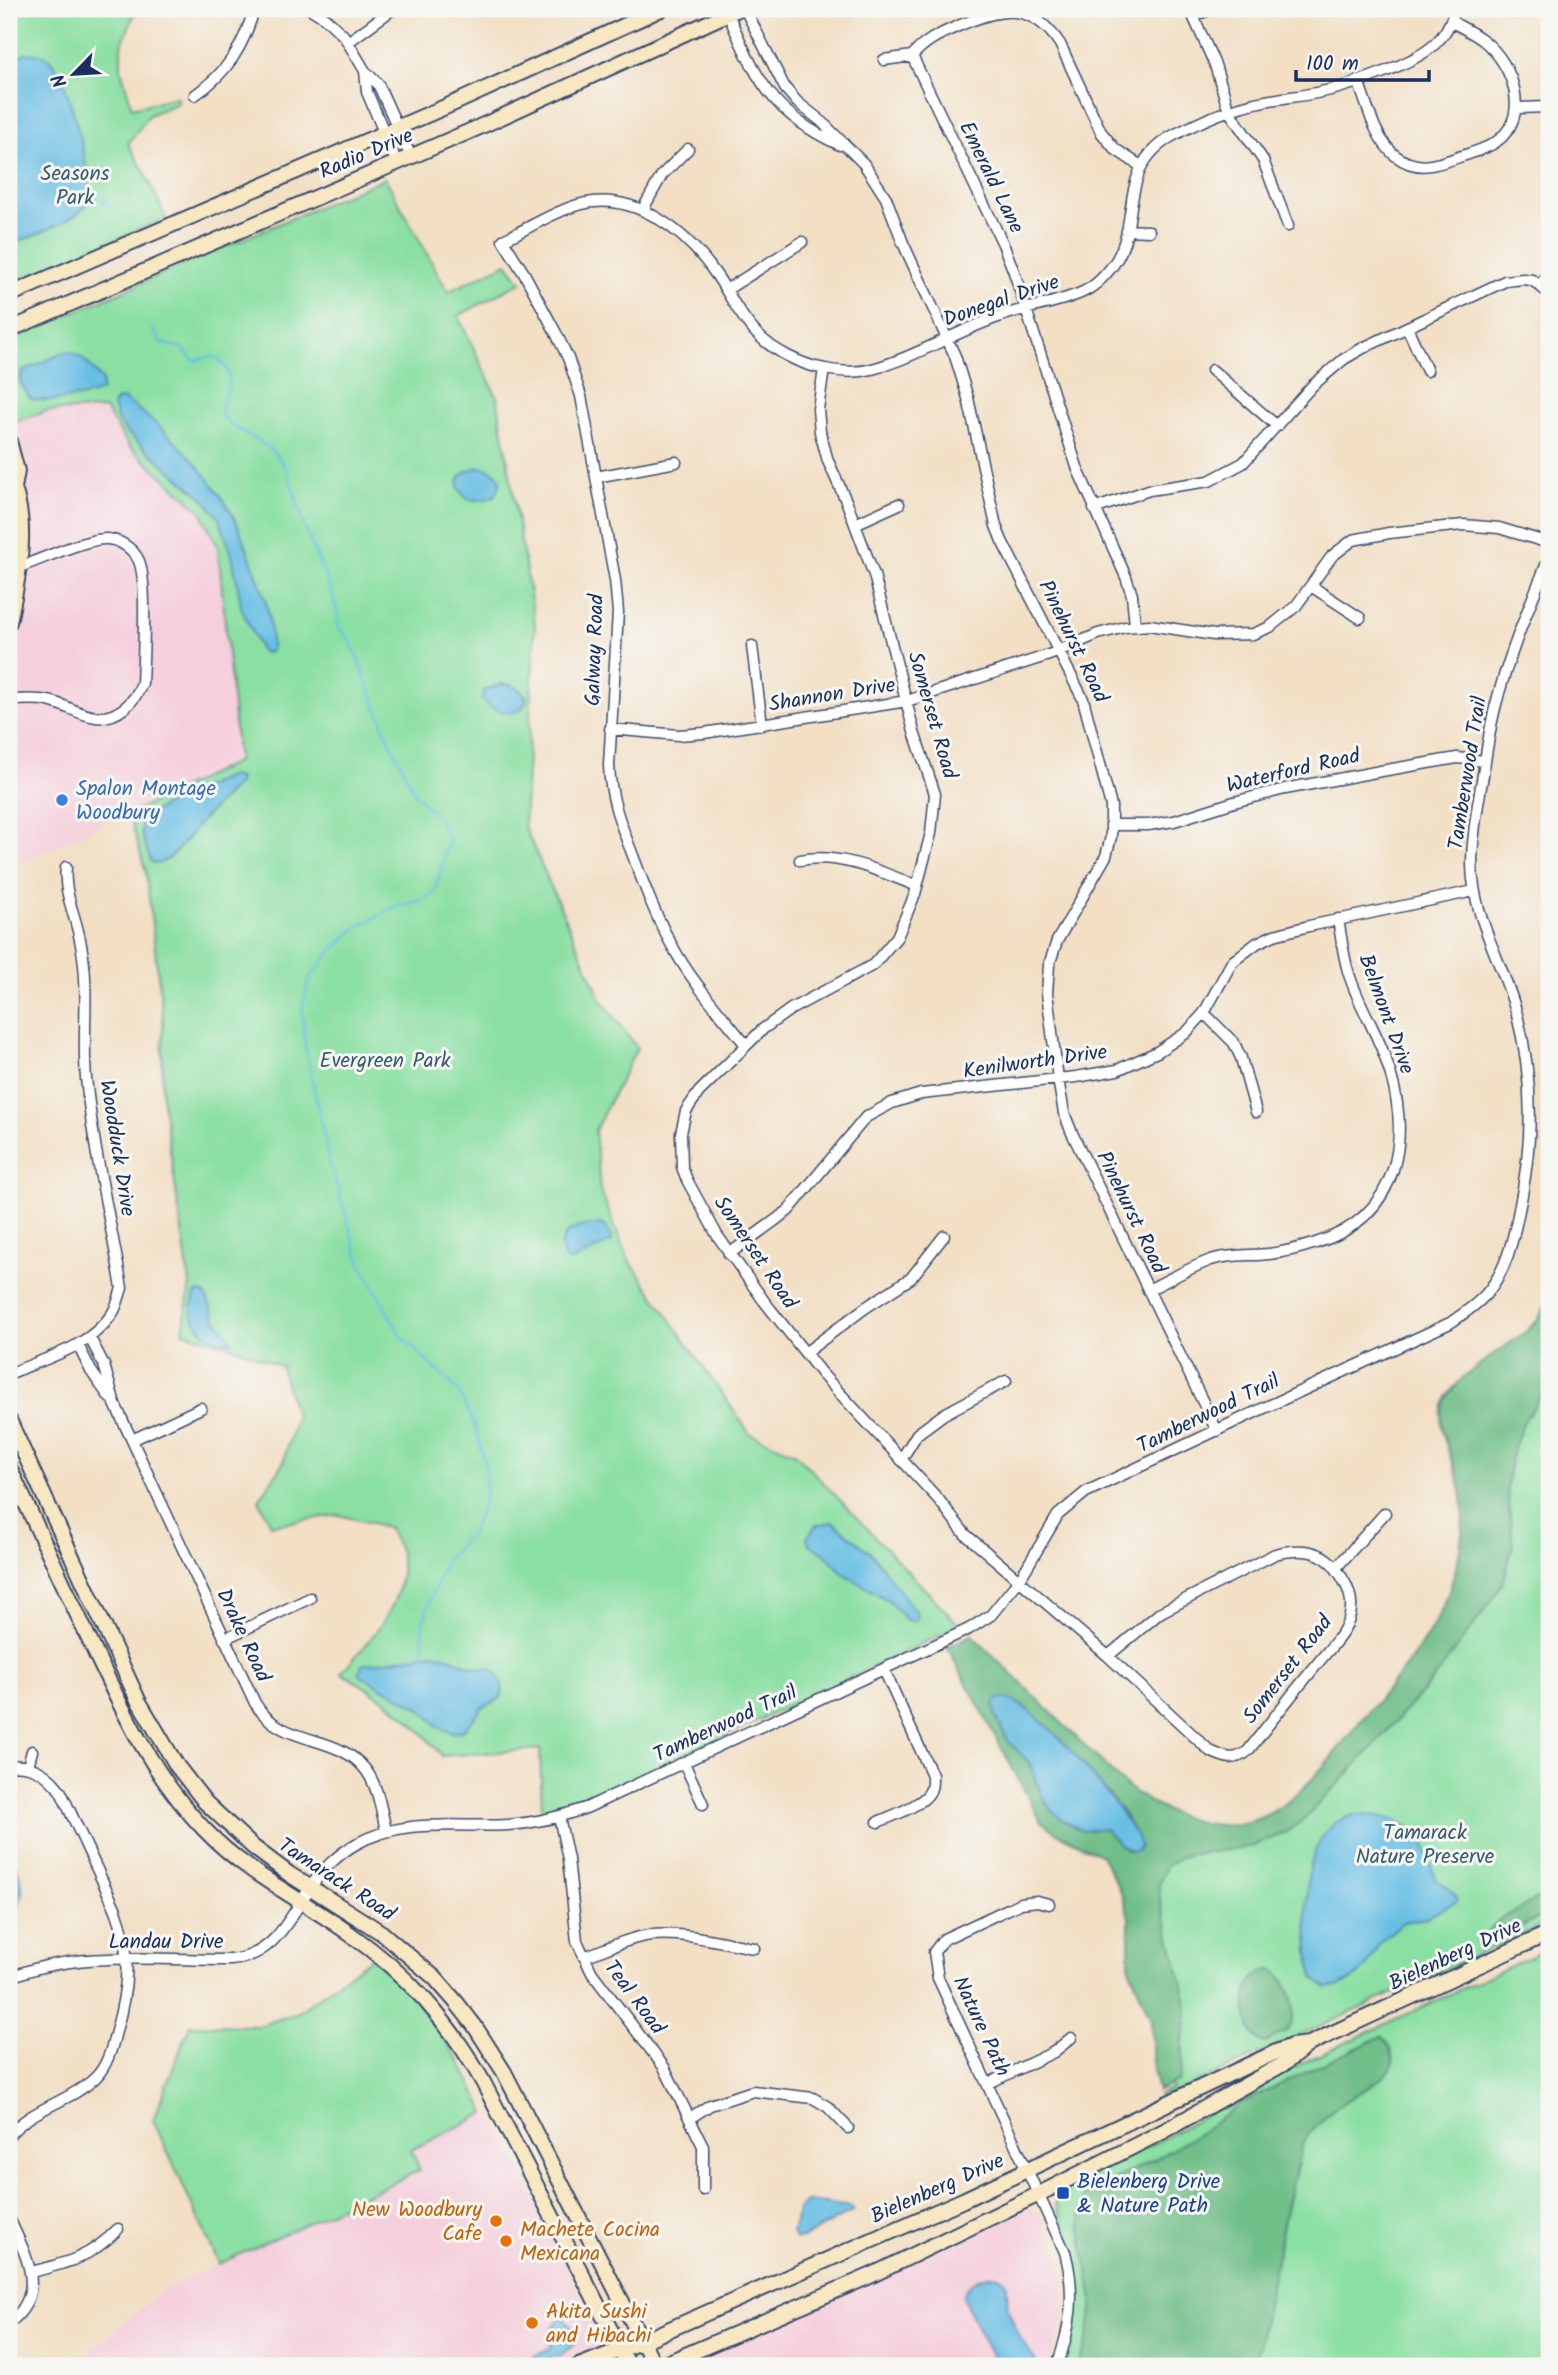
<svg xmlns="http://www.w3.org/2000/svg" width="1558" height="2375" viewBox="0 0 1558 2375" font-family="Kalam,sans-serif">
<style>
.built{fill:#f5cfdc}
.green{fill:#8adfa2;stroke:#528780;stroke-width:2}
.forest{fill:#6fbe88;stroke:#457673;stroke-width:2;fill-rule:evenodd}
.water{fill:#67bee4;stroke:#4176a1;stroke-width:2}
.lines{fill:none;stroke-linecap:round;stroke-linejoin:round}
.stream{stroke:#67bee4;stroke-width:2.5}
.street-casing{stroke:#3b496d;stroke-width:13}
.secondary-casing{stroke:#3b496d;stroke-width:18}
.street{stroke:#fff;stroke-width:10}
.secondary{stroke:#f7e8c3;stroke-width:14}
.shop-dot{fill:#3f7fe0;stroke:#f6f6f2;stroke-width:2.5}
.transit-dot{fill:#1a4fb4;stroke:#f6f6f2;stroke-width:2.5}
.food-dot{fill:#e8710a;stroke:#f6f6f2;stroke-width:2.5}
.labels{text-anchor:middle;stroke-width:6;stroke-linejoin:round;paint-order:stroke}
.street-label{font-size:21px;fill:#1b2f5e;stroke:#f6f6f2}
.park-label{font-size:21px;fill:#375b6f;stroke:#f6f6f2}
.shop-label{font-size:21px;fill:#366cbe;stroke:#f6f6f2;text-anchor:start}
.transit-label{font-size:21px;fill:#164399;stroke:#f6f6f2;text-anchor:start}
.food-label{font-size:21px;fill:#c56008;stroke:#f6f6f2;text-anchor:start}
</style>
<rect width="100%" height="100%" fill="#f6f6f2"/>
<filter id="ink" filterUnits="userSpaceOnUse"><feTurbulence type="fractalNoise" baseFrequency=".0143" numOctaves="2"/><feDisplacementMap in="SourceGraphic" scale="14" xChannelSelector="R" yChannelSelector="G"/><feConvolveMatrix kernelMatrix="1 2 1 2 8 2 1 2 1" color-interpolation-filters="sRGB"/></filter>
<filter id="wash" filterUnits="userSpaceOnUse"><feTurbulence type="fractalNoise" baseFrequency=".00686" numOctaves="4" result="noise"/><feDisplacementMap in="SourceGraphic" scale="28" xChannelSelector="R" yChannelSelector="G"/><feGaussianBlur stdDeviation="1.57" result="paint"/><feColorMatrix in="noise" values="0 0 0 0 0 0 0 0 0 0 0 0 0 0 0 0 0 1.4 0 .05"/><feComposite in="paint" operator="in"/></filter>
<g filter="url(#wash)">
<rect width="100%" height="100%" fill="#f2dfc4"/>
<!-- built -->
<path class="built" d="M 105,409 L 129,446 L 201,511 L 218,547 L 238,761 L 9,869 L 9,418 L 11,423 L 47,411 Z
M 484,2107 L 507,2142 L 529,2186 L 545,2225 L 601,2334 L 601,2350 L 582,2366 L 72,2366 L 163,2290 L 419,2170 L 410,2150 L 486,2113 Z
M 1026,2209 L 1032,2209 L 1039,2214 L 1058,2258 L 1063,2280 L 1065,2296 L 1062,2326 L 1049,2366 L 677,2366 L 681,2361 Z"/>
<!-- green -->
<path class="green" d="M 9,9 L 124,9 L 135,13 L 121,46 L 121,69 L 132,108 L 176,97 L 178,103 L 149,115 L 128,144 L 144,171 L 166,218 L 9,285 Z
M 385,178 L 448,292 L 507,263 L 521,282 L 458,316 L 497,397 L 535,624 L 524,826 L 601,999 L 637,1048 L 595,1130 L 600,1189 L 627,1257 L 750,1434 L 795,1453 L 960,1626 L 590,1799 L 542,1813 L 540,1749 L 442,1756 C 412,1718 383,1696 341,1673 C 371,1638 409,1603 400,1553 C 398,1545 392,1535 388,1527 L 339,1515 L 271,1525 L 259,1500 L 283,1463 L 296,1417 L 281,1366 L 237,1348 L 183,1332 L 190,1284 L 162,1097 L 163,1018 L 146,872 L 129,814 L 238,761 L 218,547 L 201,511 L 129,446 L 105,409 L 47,411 L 11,423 L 9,418 L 9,340 Z
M 1549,1310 L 1549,1922 L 1161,2099 L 1159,2095 L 1172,2089 L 1139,1911 L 1105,1850 L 948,1647 L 970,1636 L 1153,1814 L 1223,1833 L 1269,1822 L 1314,1785 L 1434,1634 Z
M 1549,1948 L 1549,2366 L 1065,2366 C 1088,2303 1079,2264 1056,2203 L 1061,2192 L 1162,2139 L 1268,2079 Z
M 372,1957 L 409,1990 L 459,2060 L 486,2113 L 411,2150 L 420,2170 L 219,2264 L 153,2120 L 190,2025 L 258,2026 L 297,2013 Z"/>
<!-- forest -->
<path class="forest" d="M 1549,1299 L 1549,1384 L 1524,1421 L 1511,1456 L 1507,1489 L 1513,1546 L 1503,1582 L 1491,1602 L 1432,1681 L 1359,1762 L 1300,1823 L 1286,1832 L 1256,1845 L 1238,1849 L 1192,1854 L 1181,1857 L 1166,1867 L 1159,1884 L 1159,1895 L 1186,1999 C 1189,2015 1184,2027 1183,2043 C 1182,2056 1184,2069 1179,2081 L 1158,2091 L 1153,2070 L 1151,2020 L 1129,1967 L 1129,1917 L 1122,1894 L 1102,1856 L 1055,1832 L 1041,1821 L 947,1647 L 972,1635 L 1125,1785 C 1157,1811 1207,1833 1248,1822 C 1297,1810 1336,1750 1367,1713 C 1393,1682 1420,1652 1439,1615 C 1448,1597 1455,1575 1459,1555 C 1463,1534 1465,1507 1460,1486 C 1455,1463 1435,1428 1443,1405 C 1452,1377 1506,1348 1529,1329 L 1539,1318 ZM 1005,1698 C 1014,1702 1022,1704 1029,1711 C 1054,1732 1139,1818 1139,1849 L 1136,1851 L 1127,1851 L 1104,1828 L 1083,1831 L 1061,1819 L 1051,1810 L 1043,1798 L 1029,1762 L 1010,1743 L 1002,1730 L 995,1713 L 998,1699 Z
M 1549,1892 L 1549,1913 L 1494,1939 L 1491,1938 L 1489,1931 L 1501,1919 Z
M 1266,1970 L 1274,1970 C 1290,1985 1301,2010 1288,2030 L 1265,2043 C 1246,2037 1242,2002 1249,1986 C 1252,1978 1259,1974 1266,1970 Z
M 1382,2036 L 1391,2048 L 1393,2062 L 1391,2069 L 1382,2078 L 1336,2107 L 1311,2131 L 1302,2146 L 1286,2209 L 1255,2366 L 1078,2366 C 1087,2344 1093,2322 1092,2298 C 1089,2263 1075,2231 1084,2196 L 1160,2156 L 1205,2130 L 1241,2103 Z"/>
<!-- water -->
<path class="water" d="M 25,53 L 45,55 C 52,61 57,68 61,76 C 70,97 95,182 88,202 C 82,217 25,241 9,243 L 9,71 L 16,60 Z
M 65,352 C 82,352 92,369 102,380 L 102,390 C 92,397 39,404 30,398 L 20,382 L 22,372 Z
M 124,399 C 167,429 204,467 231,512 C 240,527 246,546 252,562 C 265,596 272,615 271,651 L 266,653 L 261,651 L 242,610 L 232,555 L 219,518 L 204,499 L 126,432 L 117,419 L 113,406 L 116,400 Z
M 479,467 C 491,469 504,474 499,488 C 497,492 496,495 492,497 C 485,500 476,500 469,500 C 449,484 459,472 479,467 Z
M 501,684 C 513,684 520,688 527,698 C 522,722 492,712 481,699 L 484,691 Z
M 231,776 L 239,778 L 238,784 L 201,821 L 181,846 L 170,858 L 158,864 L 151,862 L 141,833 L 142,819 L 173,800 Z
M 600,1224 L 606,1227 L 612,1238 L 610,1242 L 571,1262 L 565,1259 L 561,1244 L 567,1233 L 578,1227 Z
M 201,1292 L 205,1294 L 216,1319 L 232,1342 C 204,1340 183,1321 196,1293 Z
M 833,1522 L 873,1555 L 918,1615 L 915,1621 L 906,1620 L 889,1601 L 844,1574 L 826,1555 L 809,1544 L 807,1538 L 816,1525 Z
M 434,1653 C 458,1657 464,1669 491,1669 C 500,1676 505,1687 501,1698 L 482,1708 L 464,1730 L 453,1733 L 440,1728 L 418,1707 L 363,1677 L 359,1672 L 362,1665 Z
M 1005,1698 C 1045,1709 1114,1800 1136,1835 L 1140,1845 L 1138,1850 L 1132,1852 L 1120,1845 L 1104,1828 L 1083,1831 L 1061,1819 L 1051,1810 L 1043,1798 L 1029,1762 L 1010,1743 L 1002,1730 L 995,1713 L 994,1703 L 998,1699 Z
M 1366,1814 C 1385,1816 1414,1824 1424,1843 C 1430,1854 1430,1869 1437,1880 C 1444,1889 1451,1886 1457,1898 L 1455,1902 L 1426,1918 L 1403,1922 L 1380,1942 L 1367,1966 L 1356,1977 L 1339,1986 L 1326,1988 L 1314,1977 L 1310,1967 C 1308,1922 1295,1849 1340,1820 C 1347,1816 1358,1815 1366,1814 Z
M 9,1851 C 17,1869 34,1899 9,1912 Z
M 810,2201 L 851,2207 L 854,2210 L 803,2238 L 796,2239 L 792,2233 C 795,2222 797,2203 810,2201 Z
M 996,2275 C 1015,2282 1003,2298 1009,2312 C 1014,2324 1019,2337 1026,2347 C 1031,2354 1036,2358 1037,2366 L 997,2366 L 966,2304 L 963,2296 C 969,2280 981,2276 996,2275 Z
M 562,2315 L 576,2333 L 576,2343 L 561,2355 L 536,2362 L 533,2357 L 550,2349 L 551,2330 Z"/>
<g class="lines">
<!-- stream -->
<path class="stream" d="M 87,190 L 103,200 L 112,209
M 153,329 L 160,342 L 182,348 L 194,361 C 200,360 209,356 214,357 C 219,358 223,364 226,368 C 237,386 215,407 223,417 C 236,432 257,437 271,450 C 276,455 282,462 285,467 C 294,485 298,508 305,528 C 317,561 337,593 339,628 L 347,636 L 353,647 L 389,739 L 415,794 L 439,819 L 447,837 L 448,842 L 435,892 L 420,901 L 396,906 L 356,928 L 331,952 L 309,978 L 302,1008 L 305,1045 L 329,1160 L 360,1262 L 401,1336 L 458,1390 L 475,1426 L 486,1468 L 485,1498 L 472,1532 L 446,1560 L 431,1598 L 423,1623 L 423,1654"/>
</g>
</g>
<g filter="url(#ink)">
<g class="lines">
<defs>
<path id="street" d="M 311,9 L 325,18 L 344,36 L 365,71 L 378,84 L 411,157
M 726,9 C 755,76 770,114 840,145
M 745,9 L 785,88 L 797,102 L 821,121 L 864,164 L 886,198 L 903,243 L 955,356 L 968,398 L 996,526 L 1002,541 L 1083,699 L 1111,806 L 1111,837 L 1106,856 L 1057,941 L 1049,965 L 1047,993 L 1058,1079 L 1064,1113 L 1072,1133 L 1217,1431
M 1190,9 L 1215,65 L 1229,111 L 1263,160 L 1288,226
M 1293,9 L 1296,9
M 1194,16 L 1211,9
M 348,42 L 393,9
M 912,56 L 1003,244 L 1014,272 L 1078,470 L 1126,577 L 1132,595 L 1135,625
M 912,56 C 925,41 938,35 956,27 C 999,8 1031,0 1060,44 L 1101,132 L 1115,149 L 1142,167
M 884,60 L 912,56
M 365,71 L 367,92 L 397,163
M 1358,81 C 1368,106 1374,139 1396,156 C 1418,173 1439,164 1462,156 C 1474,152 1486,149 1496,142 C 1532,116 1513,64 1484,41 C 1474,33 1463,28 1452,22
M 195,95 C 227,73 244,46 254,9
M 1518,108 L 1549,107
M 643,209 L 662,175 L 688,149
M 1127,230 L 1149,231
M 1541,285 L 1549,270
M 726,290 L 802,242
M 1407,327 L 1427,371
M 824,369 L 818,409 L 820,432 L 828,461 L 847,503 L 874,575 L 914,732 L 935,794 L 931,833 L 915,894 L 897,937 L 873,965 L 791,1009 L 763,1029 L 699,1092 L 686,1111 L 681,1133 L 682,1167 L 687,1180 L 717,1235 L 764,1301 L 821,1373 L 939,1500 L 965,1534 L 1108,1656 L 1210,1751 C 1225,1758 1234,1762 1248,1751 C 1271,1721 1294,1692 1318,1663 C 1328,1650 1344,1635 1349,1619 C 1356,1599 1346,1581 1334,1566 C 1319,1548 1295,1549 1275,1554 L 1161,1612 L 1108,1656
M 1212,370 L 1277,426
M 596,477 L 676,462
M 1094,509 L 1149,490 L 1209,481 L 1243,463 L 1312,386 L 1344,359 L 1363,348 L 1505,281 L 1523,279 L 1532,280 L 1549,293
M 855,524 L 899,504
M 1311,586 L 1360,618
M 752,646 L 762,725
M 9,700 C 22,700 35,698 48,701 C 64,704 79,715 96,717 C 118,719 135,702 142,683 C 143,660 148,576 138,559 C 132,548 120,540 107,539 C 86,538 41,560 19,567
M 610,729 L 679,735 L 704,733 L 907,701 L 1049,655 L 1098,634 L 1125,627 L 1149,625 L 1214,635 L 1253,634 L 1270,627 L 1296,606 L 1332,556 L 1353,540 L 1389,533 L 1463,525 L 1499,528 L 1549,543
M 1111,825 L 1148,825 L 1174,821 L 1234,802 L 1285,789 L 1381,771 L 1457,758 L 1485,761
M 800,860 C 840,852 881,872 917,886
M 1204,1013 L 1234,1043 L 1241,1058 L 1256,1112
M 746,1045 C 723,1016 697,988 678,956 C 658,923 645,888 632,853 C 620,823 610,797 609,765 L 618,612 L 615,580 L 581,396 L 568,358 L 556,333 L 525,275 L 503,240 C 528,229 552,212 578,205 C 634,189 687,232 717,276 C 730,295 740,317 757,334 C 774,351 801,365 825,369 C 840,372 857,373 872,369 C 916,357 955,332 998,317 C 1025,307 1057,304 1083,292 C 1094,287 1103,278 1110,269 C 1145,227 1113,168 1174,135 C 1197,123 1225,110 1251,104 C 1274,98 1298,97 1321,92 C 1348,87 1416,63 1435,44 C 1446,34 1451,23 1455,9
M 729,1254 L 788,1211 L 866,1117 L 892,1103 L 921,1094 L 1076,1077 L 1117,1070 L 1157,1052 L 1186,1033 L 1204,1013 L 1232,962 L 1257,943 L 1274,935 L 1309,926 L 1474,891
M 1148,1290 C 1169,1280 1189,1268 1211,1260 C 1230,1254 1250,1256 1269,1254 C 1285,1252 1301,1248 1316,1243 C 1401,1216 1413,1135 1386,1060 C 1376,1030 1357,1002 1348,971 C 1343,954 1341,936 1338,919
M 90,1338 L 104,1365 L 115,1404 L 255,1703 C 281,1747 337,1733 365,1769 C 378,1785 381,1810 386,1830
M 78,1345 L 91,1371 L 110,1398
M 805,1353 L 865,1308 L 911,1278 L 944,1236
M 9,1374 C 45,1358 89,1348 112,1314 C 117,1307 119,1297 122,1288 C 110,1218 93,1149 86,1078 C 82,1034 90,988 81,945 C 77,918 63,894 66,867
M 132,1440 L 201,1408
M 901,1460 L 917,1434 L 944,1414 L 1006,1381
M 1336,1568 L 1385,1513
M 224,1639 L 310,1598
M 684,1763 L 703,1804
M 9,1766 C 31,1763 49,1774 61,1792 L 116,1910 C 132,1952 128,1989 116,2031 C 112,2048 107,2067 94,2079 C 69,2102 32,2108 9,2135
M 28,1766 L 32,1751
M 559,1817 L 568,1859 L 577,1941 L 592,1973 L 664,2067 L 703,2146 L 703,2190
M 878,1822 C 892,1816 922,1805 929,1793 C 933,1787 932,1781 932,1775 L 884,1670
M 1049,1904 L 1037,1901 L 1021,1903 L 944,1939 L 934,1952 L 938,1978 L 1065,2252 C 1076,2293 1071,2327 1057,2366
M 584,1957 C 606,1949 628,1938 651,1935 C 685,1932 721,1942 754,1948
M 9,1978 C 72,1950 162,1960 231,1960 C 274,1956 288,1920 310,1888 C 321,1871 338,1854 356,1844 C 404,1817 456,1828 508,1825 C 536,1823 560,1817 586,1808 L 969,1629 L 991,1615 L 1020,1579 L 1058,1515 L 1086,1492 L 1264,1408 L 1450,1323 C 1463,1314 1477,1305 1487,1293 C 1506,1270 1512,1244 1518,1215 C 1533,1145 1535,1082 1516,1011 C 1502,961 1473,918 1472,865 C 1472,837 1477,808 1482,781 C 1486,756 1489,731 1495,708 C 1508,656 1529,607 1549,558
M 987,2084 L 1054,2052 L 1071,2038
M 690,2118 L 710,2105 L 753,2091 L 813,2098 L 828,2107 L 848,2128
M 9,2218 C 25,2254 49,2292 9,2323
M 31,2272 C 68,2263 91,2257 118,2229"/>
<path id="secondary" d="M 9,295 L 459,101 L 661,9
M 9,330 L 475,129 L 738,9
M 9,441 L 17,471 L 14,488
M 9,478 C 31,518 18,580 9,622
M 9,1420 L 138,1700 L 177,1766 L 205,1802 L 253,1847 L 289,1874 L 382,1933 L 435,1978 L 456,2002 L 474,2025 L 504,2072 L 655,2366
M 9,1467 C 35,1523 61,1579 87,1635 C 120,1705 150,1773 204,1829 C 249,1876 299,1897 350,1934 C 407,1974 449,2021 483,2082 L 629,2366
M 579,2366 L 643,2341 L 963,2200 L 1276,2052 L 1292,2046 L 1309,2044 L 1549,1933
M 660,2366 L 870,2276 L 1039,2194 L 1164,2131 L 1285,2063 L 1309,2044"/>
</defs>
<!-- street casing -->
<use href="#street" class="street-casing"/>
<!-- secondary casing -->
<use href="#secondary" class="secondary-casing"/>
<!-- street -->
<use href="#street" class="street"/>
<!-- secondary -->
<use href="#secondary" class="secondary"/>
</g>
</g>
<!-- markers -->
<circle class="shop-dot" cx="62" cy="800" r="7"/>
<rect class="transit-dot" x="1056" y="2186" width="14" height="14" rx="3.5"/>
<g class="food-dot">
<circle cx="496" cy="2221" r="7"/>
<circle cx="506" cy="2241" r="7"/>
<circle cx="532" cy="2323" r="7"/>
</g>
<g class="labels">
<!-- street labels -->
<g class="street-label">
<text transform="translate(366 153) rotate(-23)" y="7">Radio Drive</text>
<text transform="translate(992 177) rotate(64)" y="7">Emerald Lane</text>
<text transform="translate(1001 300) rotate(-19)" y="7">Donegal Drive</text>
<text transform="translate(1074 641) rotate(64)" y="7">Pinehurst Road</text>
<text transform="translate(594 650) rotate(-88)" y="7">Galway Road</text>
<text transform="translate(832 694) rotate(-9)" y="7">Shannon Drive</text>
<text transform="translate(933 715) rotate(74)" y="7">Somerset Road</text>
<text transform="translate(1293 770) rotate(-13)" y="7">Waterford Road</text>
<text transform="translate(1467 773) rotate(-81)" y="7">Tamberwood Trail</text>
<text transform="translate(1387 1014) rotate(70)" y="7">Belmont Drive</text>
<text transform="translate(1035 1061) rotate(-8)" y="7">Kenilworth Drive</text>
<text transform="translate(118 1148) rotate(81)" y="7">Woodduck Drive</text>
<text transform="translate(1132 1212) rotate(64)" y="7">Pinehurst Road</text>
<text transform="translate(756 1252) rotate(56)" y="7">Somerset Road</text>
<text transform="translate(1208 1413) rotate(-26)" y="7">Tamberwood Trail</text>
<text transform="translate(244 1635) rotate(65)" y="7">Drake Road</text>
<text transform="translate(1287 1669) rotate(-52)" y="7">Somerset Road</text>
<text transform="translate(725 1723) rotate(-25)" y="7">Tamberwood Trail</text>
<text transform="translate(337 1879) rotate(33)" y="7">Tamarack Road</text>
<text x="166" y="1948">Landau Drive</text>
<text transform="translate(1455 1954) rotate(-25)" y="7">Bielenberg Drive</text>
<text transform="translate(635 1997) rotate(53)" y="7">Teal Road</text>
<text transform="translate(982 2026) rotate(65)" y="7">Nature Path</text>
<text transform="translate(937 2188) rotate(-24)" y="7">Bielenberg Drive</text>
</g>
<!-- park labels -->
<g class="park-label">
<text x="75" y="180">Seasons<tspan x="75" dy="24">Park</tspan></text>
<text x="385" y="1067">Evergreen Park</text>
<text x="1425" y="1839">Tamarack<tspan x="1425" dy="24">Nature Preserve</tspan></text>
</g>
<!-- shop labels -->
<g class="shop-label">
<text x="76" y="795">Spalon Montage<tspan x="76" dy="24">Woodbury</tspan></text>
</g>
<!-- transit labels -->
<g class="transit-label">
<text x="1077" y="2188">Bielenberg Drive<tspan x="1077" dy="24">&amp; Nature Path</tspan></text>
</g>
<!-- food labels -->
<g class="food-label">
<text x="482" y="2216" text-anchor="end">New Woodbury<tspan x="482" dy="24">Cafe</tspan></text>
<text x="520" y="2236">Machete Cocina<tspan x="520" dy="24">Mexicana</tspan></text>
<text x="546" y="2318">Akita Sushi<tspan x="546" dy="24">and Hibachi</tspan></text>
</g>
</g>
<!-- margin -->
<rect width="1558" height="2375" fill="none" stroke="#f6f6f2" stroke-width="35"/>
<!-- north arrow -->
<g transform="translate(74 74) rotate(245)" stroke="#f6f6f2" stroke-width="5" paint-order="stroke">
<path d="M0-5L12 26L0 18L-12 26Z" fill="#1b2f5e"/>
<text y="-10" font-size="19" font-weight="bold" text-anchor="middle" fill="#1b2f5e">N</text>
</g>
<!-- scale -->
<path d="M1296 70v10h133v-10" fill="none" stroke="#1b2f5e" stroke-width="3.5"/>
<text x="1306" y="70" font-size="21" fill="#1b2f5e" stroke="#f6f6f2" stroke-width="5" paint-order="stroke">100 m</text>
</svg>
